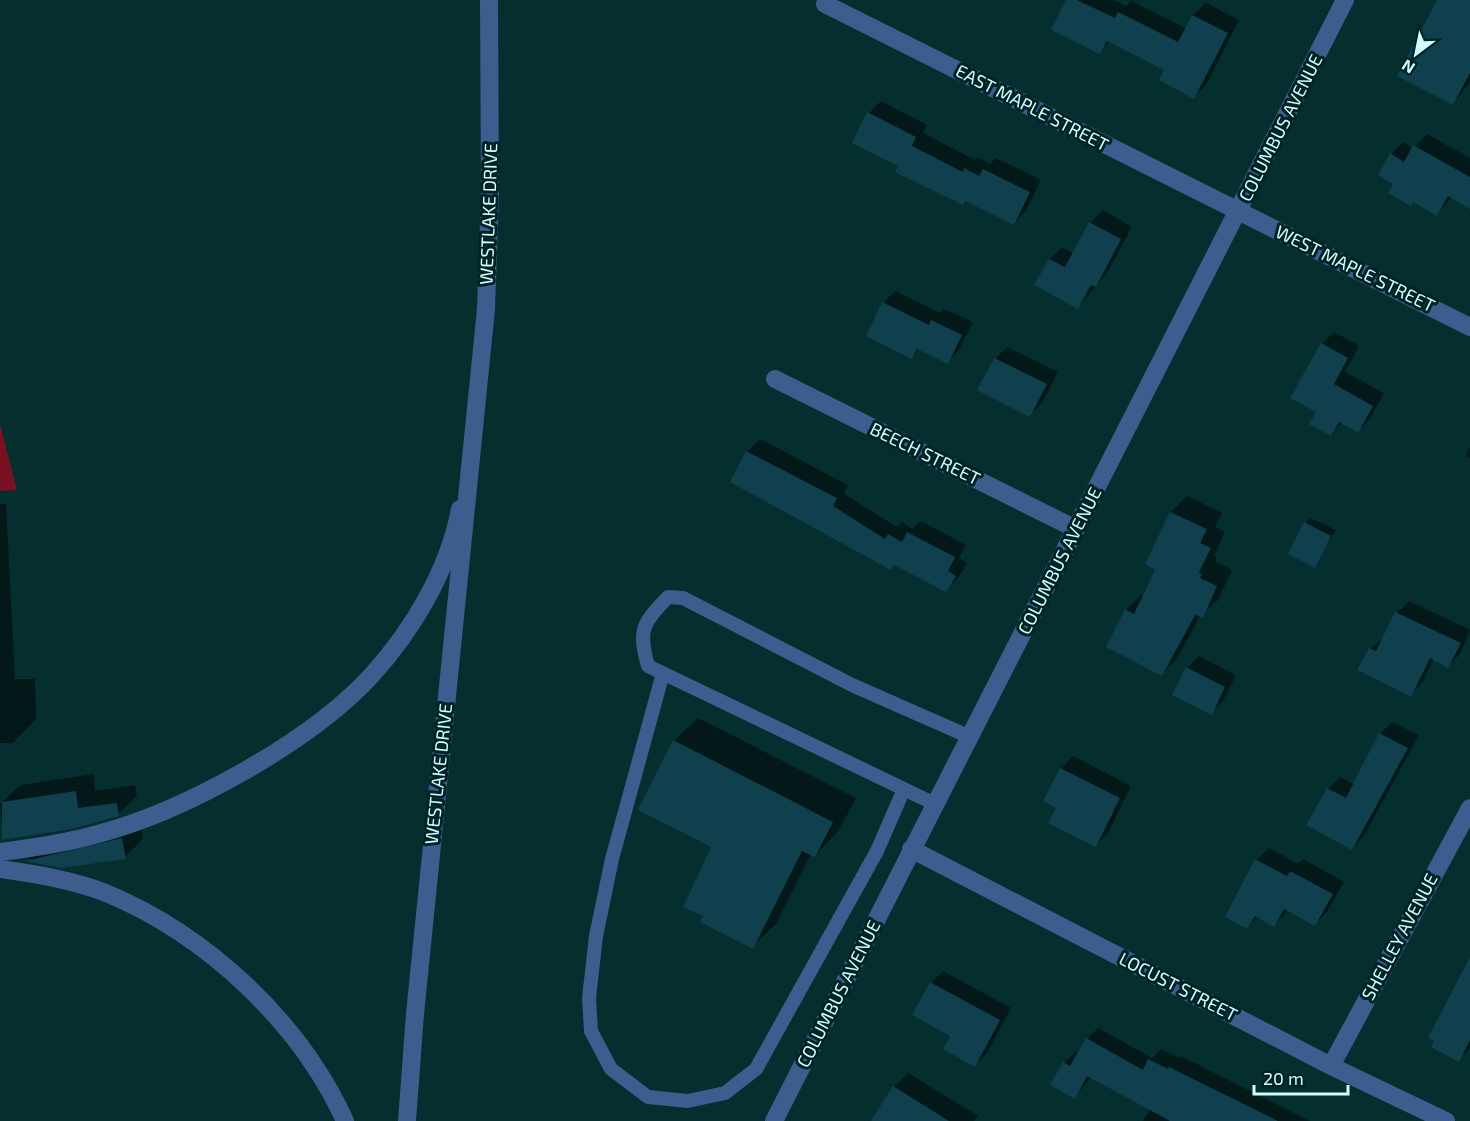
<svg xmlns="http://www.w3.org/2000/svg" width="1470" height="1121" viewBox="0 0 1470 1121" font-family="'Exo 2',sans-serif">
<style>
.water{fill:#791123}
.shadow{fill:#0007}
.building{fill:#10404d}
.lines{fill:none;stroke-linecap:round;stroke-linejoin:round}
.service{stroke:#3d5d8e;stroke-width:14}
.minor{stroke:#3d5d8e;stroke-width:18}
.tertiary{stroke:#3d5d8e;stroke-width:18}
.labels{text-anchor:middle;stroke-width:6;stroke-linejoin:round;paint-order:stroke}
.street-label{font-size:18px;fill:#d3fdfe;stroke:#002425}
</style>
<rect width="100%" height="100%" fill="#052e2f"/>
<!-- water -->
<path class="water" d="M 0,424 L 17,490 L 0,491 Z"/>
<!-- shadow -->
<path class="shadow" d="M 1068,0 L 1113,0 L 1126,6 L 1131,1 L 1187,29 L 1193,15 L 1206,3 L 1239,20 L 1206,85 L 1194,97 L 1166,70 L 1110,41 L 1100,52 Z
M 1438,0 L 1470,0 L 1470,82 L 1453,104 Z
M 881,101 L 927,125 L 923,133 L 975,160 L 977,157 L 990,164 L 996,158 L 1041,180 L 1026,211 L 1014,223 L 854,142 L 869,113 Z
M 1427,134 L 1470,158 L 1470,205 L 1452,197 L 1437,214 L 1395,183 L 1391,154 L 1403,142 L 1413,148 Z
M 1103,210 L 1132,227 L 1107,273 L 1078,307 L 1036,284 L 1050,259 L 1062,247 L 1074,254 L 1091,222 Z
M 895,291 L 940,313 L 944,309 L 973,322 L 959,350 L 947,362 L 920,349 L 912,357 L 883,303 Z
M 1334,332 L 1359,346 L 1345,372 L 1384,393 L 1370,419 L 1358,431 L 1342,422 L 1331,434 L 1318,412 L 1322,344 Z
M 1007,347 L 1058,372 L 1042,403 L 1030,415 L 995,359 Z
M 760,439 L 848,485 L 844,494 L 897,527 L 902,522 L 912,529 L 921,521 L 966,545 L 959,558 L 967,563 L 958,578 L 946,590 L 895,564 L 891,568 L 732,482 L 747,452 Z
M 1470,447 L 1470,458 L 1466,456 Z
M 1187,496 L 1222,513 L 1215,527 L 1225,532 L 1214,556 L 1217,557 L 1215,562 L 1232,570 L 1218,600 L 1200,616 L 1177,659 L 1161,675 L 1126,610 L 1142,594 L 1145,596 L 1157,569 L 1147,564 L 1171,512 Z
M 0,504 L 6,504 L 15,679 L 35,679 L 36,719 L 13,743 L 0,743 Z
M 1310,518 L 1336,530 L 1314,566 L 1305,523 Z
M 1409,601 L 1470,630 L 1460,654 L 1448,666 L 1434,659 L 1422,683 L 1410,695 L 1370,649 L 1384,638 L 1397,613 Z
M 1199,656 L 1236,675 L 1223,701 L 1211,713 L 1187,668 Z
M 698,718 L 856,798 L 838,832 L 815,855 L 811,854 L 776,924 L 752,947 L 705,915 L 713,846 L 674,741 Z
M 1392,722 L 1419,735 L 1364,836 L 1352,848 L 1328,789 L 1340,777 L 1355,785 L 1380,734 Z
M 1073,756 L 1131,786 L 1108,833 L 1096,845 L 1058,807 L 1045,801 L 1061,769 Z
M 94,774 L 95,791 L 135,785 L 137,796 L 118,814 L 3,839 L 0,804 L 17,788 L 21,785 Z
M 140,821 L 143,839 L 125,857 L 61,867 L 27,859 L 44,843 Z
M 1269,848 L 1298,864 L 1303,859 L 1344,882 L 1327,912 L 1315,924 L 1288,910 L 1274,925 L 1258,916 L 1247,927 L 1257,860 Z
M 1470,967 L 1470,1048 L 1458,1060 Z
M 943,971 L 1011,1008 L 987,1053 L 975,1065 L 953,1035 L 931,983 Z
M 1098,1028 L 1152,1058 L 1161,1049 L 1179,1058 L 1181,1056 L 1310,1121 L 1143,1121 L 1150,1109 L 1091,1077 L 1075,1097 L 1064,1063 L 1075,1052 L 1079,1054 L 1087,1039 Z
M 908,1073 L 978,1116 L 974,1121 L 872,1121 L 894,1087 Z"/>
<!-- building -->
<path class="building" d="M 1066,0 L 1077,0 L 1115,18 L 1118,12 L 1178,42 L 1192,15 L 1228,33 L 1194,99 L 1159,80 L 1164,70 L 1107,41 L 1100,54 L 1051,30 Z
M 1437,0 L 1470,0 L 1470,73 L 1453,105 L 1397,76 Z
M 867,112 L 916,137 L 912,146 L 963,172 L 964,168 L 979,176 L 983,169 L 1030,192 L 1014,225 L 965,201 L 963,205 L 895,172 L 898,166 L 852,143 Z
M 1413,145 L 1470,177 L 1470,209 L 1448,196 L 1437,216 L 1413,202 L 1411,206 L 1388,193 L 1393,184 L 1378,175 L 1390,153 L 1404,162 Z
M 1089,222 L 1121,239 L 1096,287 L 1091,285 L 1078,309 L 1034,285 L 1049,259 L 1065,267 Z
M 882,302 L 929,325 L 931,320 L 962,335 L 948,364 L 917,349 L 912,359 L 866,336 Z
M 1321,343 L 1348,358 L 1334,384 L 1373,406 L 1358,433 L 1339,422 L 1331,436 L 1309,424 L 1316,412 L 1290,398 Z
M 994,358 L 1047,384 L 1030,417 L 977,390 Z
M 746,451 L 837,498 L 833,506 L 885,539 L 888,534 L 902,542 L 907,532 L 955,557 L 948,571 L 956,576 L 946,592 L 894,565 L 891,570 L 730,482 Z
M 1170,512 L 1207,529 L 1200,543 L 1211,548 L 1199,572 L 1202,574 L 1200,578 L 1217,586 L 1203,618 L 1195,615 L 1162,676 L 1106,647 L 1125,609 L 1134,614 L 1155,570 L 1145,564 Z
M 1304,522 L 1331,536 L 1315,568 L 1288,554 Z
M 1395,612 L 1461,643 L 1448,668 L 1430,658 L 1411,697 L 1357,670 L 1369,648 L 1376,651 Z
M 1186,667 L 1225,687 L 1212,715 L 1172,695 Z
M 1379,733 L 1408,748 L 1352,850 L 1306,825 L 1327,788 L 1346,798 Z
M 673,740 L 833,822 L 815,857 L 802,851 L 753,949 L 700,922 L 703,916 L 683,907 L 711,847 L 638,810 Z
M 1060,768 L 1120,798 L 1096,847 L 1048,823 L 1056,808 L 1043,801 Z
M 76,791 L 78,808 L 117,803 L 119,816 L 71,829 L 2,840 L 2,802 Z
M 122,838 L 126,859 L 61,868 L 25,861 Z
M 1255,859 L 1287,876 L 1290,871 L 1333,894 L 1315,926 L 1284,909 L 1274,927 L 1255,916 L 1247,929 L 1225,917 Z
M 1470,957 L 1470,1040 L 1459,1062 L 1431,1047 L 1434,1041 L 1428,1038 Z
M 930,982 L 1000,1020 L 975,1067 L 943,1049 L 950,1036 L 912,1015 Z
M 1086,1038 L 1143,1070 L 1148,1059 L 1168,1069 L 1169,1067 L 1278,1121 L 1170,1121 L 1087,1076 L 1075,1099 L 1050,1085 L 1063,1062 L 1070,1066 Z
M 893,1086 L 949,1121 L 871,1121 Z"/>
<g class="lines">
<!-- service -->
<path class="service" d="M 663,673 L 612,859 L 596,936 L 589,998 L 591,1031 L 611,1069 L 648,1097 L 688,1101 L 725,1093 L 756,1069 L 877,851 L 904,789
M 935,804 L 648,666 C 638,630 642,624 668,597 L 683,598 L 852,685 L 970,737"/>
<!-- minor -->
<path class="minor" d="M 825,4 L 1470,327
M 775,379 L 1076,529
M 911,849 L 1331,1066 L 1446,1121
M 0,852 C 33,848 66,843 98,834 C 185,811 310,742 371,676 C 413,630 449,569 460,509
M 0,869 C 35,874 73,880 106,893 C 207,935 300,1022 345,1121
M 1331,1066 L 1470,808"/>
<!-- tertiary -->
<path class="tertiary" d="M 407,1121 L 415,1014 L 486,309 L 490,195 L 489,0
M 774,1121 L 1345,0"/>
</g>
<g class="labels">
<!-- street labels -->
<g class="street-label">
<text transform="translate(1032 108) rotate(27)" y="6">EAST MAPLE STREET</text>
<text transform="translate(1281 128) rotate(-63)" y="6">COLUMBUS AVENUE</text>
<text transform="translate(489 214) rotate(-88)" y="6">WESTLAKE DRIVE</text>
<text transform="translate(1355 269) rotate(26)" y="6">WEST MAPLE STREET</text>
<text transform="translate(925 454) rotate(26)" y="6">BEECH STREET</text>
<text transform="translate(1060 561) rotate(-63)" y="6">COLUMBUS AVENUE</text>
<text transform="translate(439 774) rotate(-84)" y="6">WESTLAKE DRIVE</text>
<text transform="translate(1400 937) rotate(-62)" y="6">SHELLEY AVENUE</text>
<text transform="translate(1178 987) rotate(27)" y="6">LOCUST STREET</text>
<text transform="translate(839 994) rotate(-63)" y="6">COLUMBUS AVENUE</text>
</g>
</g>
<!-- north arrow -->
<g transform="translate(1416 54) rotate(212)" stroke="#002425" stroke-width="4.5" paint-order="stroke">
<path d="M0-4.5L10 22L0 15L-10 22Z" fill="#d3fdfe"/>
<text y="-9" font-size="16" font-weight="bold" text-anchor="middle" fill="#d3fdfe">N</text>
</g>
<!-- scale -->
<path d="M1254 1085v9h94v-9" fill="none" stroke="#d3fdfe" stroke-width="3"/>
<text x="1263" y="1085" font-size="18" fill="#d3fdfe" stroke="#002425" stroke-width="4.5" paint-order="stroke">20 m</text>
</svg>
